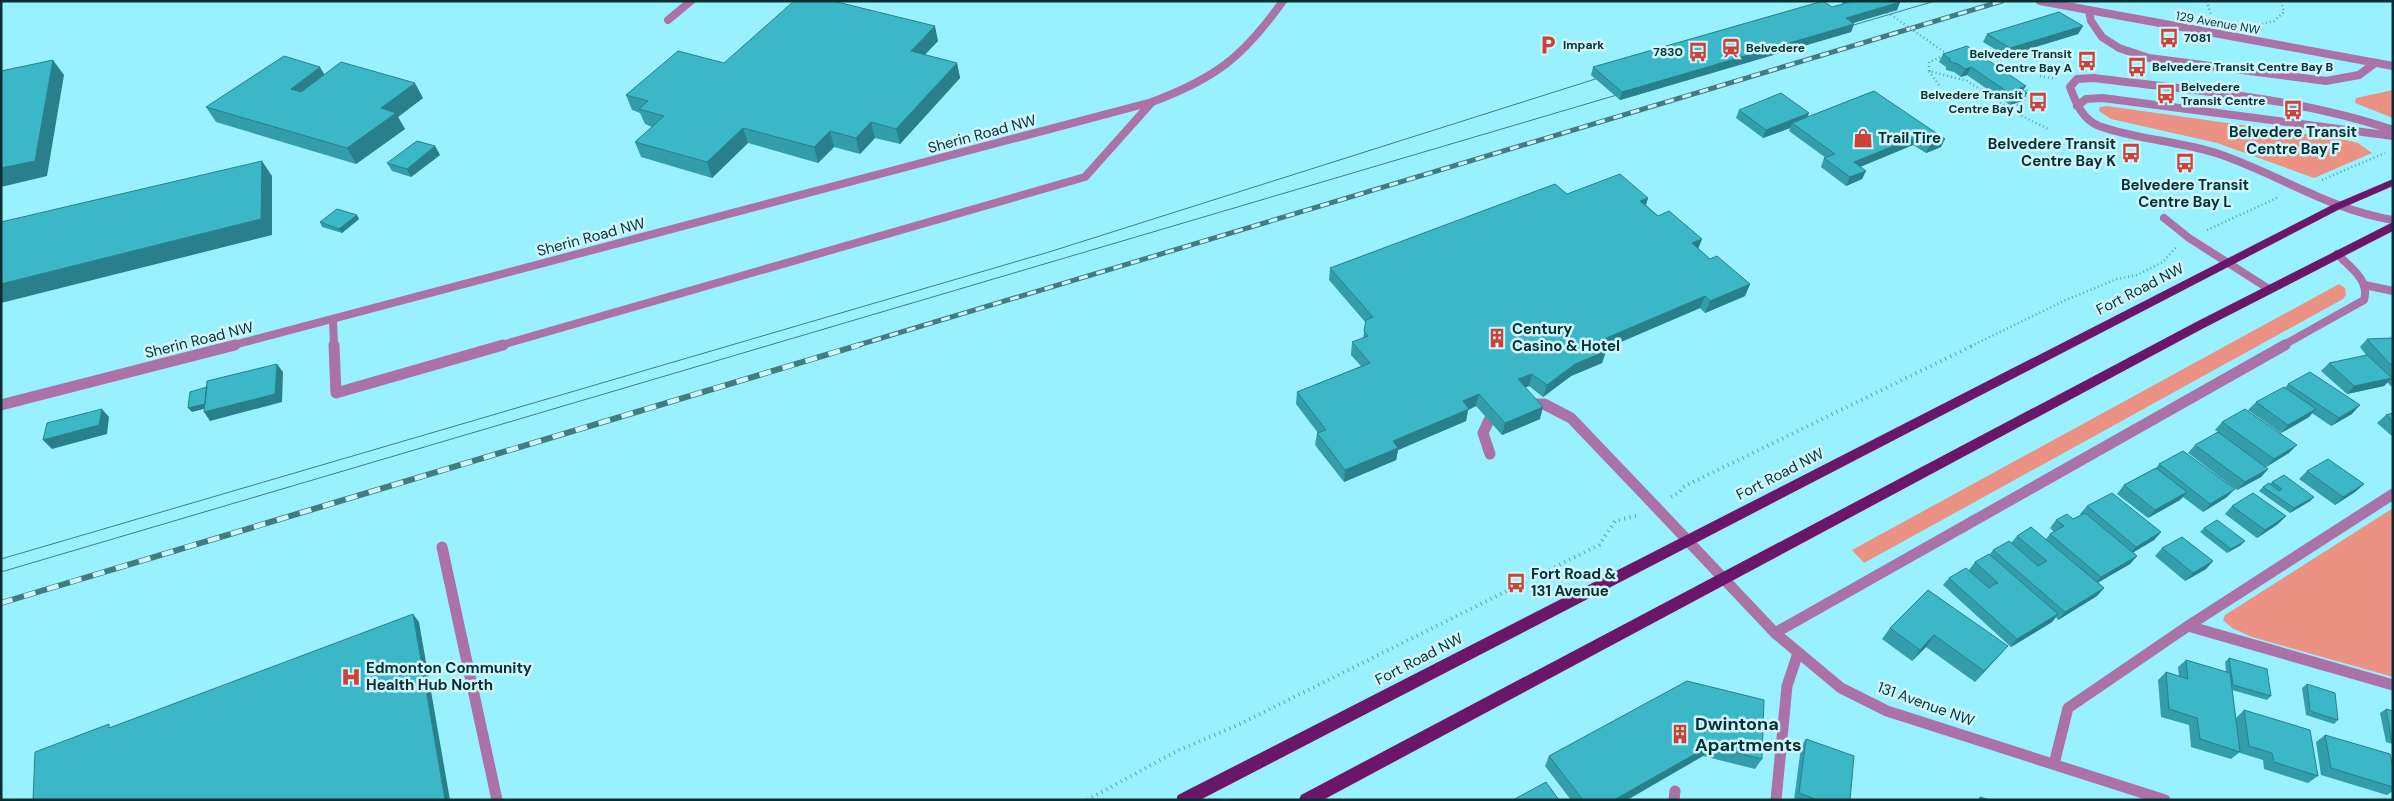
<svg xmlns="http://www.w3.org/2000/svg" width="2394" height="801" viewBox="0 0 2394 801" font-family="'DM Sans',sans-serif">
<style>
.green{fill:#eb9285}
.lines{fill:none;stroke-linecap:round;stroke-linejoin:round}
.path-far1{stroke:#5ea3ae;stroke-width:2.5;stroke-dasharray:1 3;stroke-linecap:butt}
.path{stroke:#5ea3ae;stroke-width:4;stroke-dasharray:1 4.5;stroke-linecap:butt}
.service-far1{stroke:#ab72a8;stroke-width:8}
.service{stroke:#ab72a8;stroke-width:11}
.minor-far1{stroke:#ab72a8;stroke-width:8}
.minor{stroke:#ab72a8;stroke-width:11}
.tertiary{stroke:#ab72a8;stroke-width:8}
.primary{fill:#6c166b;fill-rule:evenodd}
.tram{stroke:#417c84;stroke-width:1}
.rail-far1-casing{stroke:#417c84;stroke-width:5}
.rail-casing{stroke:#417c84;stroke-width:6}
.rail-far1{stroke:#cdf6fd;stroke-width:3;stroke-dasharray:9;stroke-linecap:butt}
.rail{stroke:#cdf6fd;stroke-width:4.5;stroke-dasharray:12;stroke-linecap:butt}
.path-bridge{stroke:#5ea3ae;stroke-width:2.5;stroke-dasharray:1 3;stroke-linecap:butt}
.wall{fill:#339dac}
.shaded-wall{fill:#29808c}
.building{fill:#3bb7c8;stroke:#29808c}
.labels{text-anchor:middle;stroke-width:5;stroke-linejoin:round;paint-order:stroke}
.far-street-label{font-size:12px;fill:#072f34;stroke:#cdf6fd}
.far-poi-label{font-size:12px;font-weight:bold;fill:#072f34;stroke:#cdf6fd;text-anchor:start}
.poi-label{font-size:15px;font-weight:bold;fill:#072f34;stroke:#cdf6fd;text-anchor:start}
.street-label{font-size:15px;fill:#072f34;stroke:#cdf6fd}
.near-poi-label{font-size:18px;font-weight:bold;fill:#072f34;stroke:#cdf6fd;text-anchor:start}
</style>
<rect width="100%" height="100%" fill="#99f1ff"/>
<!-- green -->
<path class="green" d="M 2393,90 L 2393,118 L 2355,103 L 2356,98 Z
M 2107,106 L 2342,139 L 2358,143 L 2372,153 L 2314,178 L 2217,143 L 2111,119 L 2099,111 L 2100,107 Z
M 2339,284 L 2345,288 L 2346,295 L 2343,299 L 1864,563 L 1852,550 Z
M 2393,508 L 2393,677 L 2252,637 L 2232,628 L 2223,620 L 2225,615 Z"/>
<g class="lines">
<!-- path-far1 -->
<path class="path-far1" d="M 2207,1 L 2211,15
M 2262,24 L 2274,21 L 2284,12 L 2281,1
M 1980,57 L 1997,52
M 1929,71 L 1929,62 L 1944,56
M 2040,76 L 2056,79
M 1939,85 L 1929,71 L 1967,81 L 2022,116
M 2023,92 L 2025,96 L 2022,116 L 2050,130
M 2024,92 L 2027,92 L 2026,87
M 2025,96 L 2034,98
M 2014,102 L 2024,109
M 1994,111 L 2007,107
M 2322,180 L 2385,153
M 2207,230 L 2279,197
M 1971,346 L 2066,300 L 2117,279 L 2137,275 L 2163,262 L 2176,247"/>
<!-- path -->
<path class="path" d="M 1671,497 L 1680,492 L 1683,487 L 1974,345
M 1087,800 L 1179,750 L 1238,725 L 1599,545 L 1615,521 L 1640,515"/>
<!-- service-far1 -->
<path class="service-far1" d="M 2089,11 L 2091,21 L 2102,37 L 2119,48 L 2149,58 L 2326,81 L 2359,75 L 2375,63
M 2077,106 L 2086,99 L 2103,98 L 2393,136
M 2393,130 C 2297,97 2194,91 2094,78 L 2077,79 L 2070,87 C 2076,103 2082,119 2099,126 C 2138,140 2180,141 2219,154 C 2278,174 2330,210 2393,220
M 2164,218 L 2189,238 L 2269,289
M 2365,285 L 2393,291
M 333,320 L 334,346
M 498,346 L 1085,177 L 1152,102
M 2282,346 L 2364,300 C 2370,280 2350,267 2337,254"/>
<!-- service -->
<path class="service" d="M 334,345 L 336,393 L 503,345
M 1527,404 L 1544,404 L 1571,418 L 1655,506
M 1489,420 L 1483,433 L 1490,454
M 2188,626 L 2393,685
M 1775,633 L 2285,345
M 2054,764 L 2068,708 L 2188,626 L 2393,494
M 1674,800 L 1675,791
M 1776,800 L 1787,686 L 1798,653"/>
<!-- minor-far1 -->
<path class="minor-far1" d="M 668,20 L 691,1
M 230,346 L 1152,102 C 1216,78 1243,57 1283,1"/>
<!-- minor -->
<path class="minor" d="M 1,405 L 235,345
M 1655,506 L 1775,633 L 1841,688 L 1887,711 L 2165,800
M 442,547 L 497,800"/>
<!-- tertiary -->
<path class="tertiary" d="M 2040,1 L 2393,66"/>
<!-- primary -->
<path class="primary" d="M 2393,179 L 2393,186 L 2340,209 L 1200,800 L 1176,800 L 1178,795 L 2332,205 Z
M 2393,222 L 2393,231 L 2204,328 L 1323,800 L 1299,800 L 1301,795 L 2196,322 Z"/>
<!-- tram -->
<path class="tram" d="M 1840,29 L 1935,1
M 1,559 L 1049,252 L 1608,75
M 1,572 L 1627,92"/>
<defs>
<path id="rail-far1" d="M 855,346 L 2002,1"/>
<path id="rail" d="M 1,603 L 859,345"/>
</defs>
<!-- rail-far1 casing -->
<use href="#rail-far1" class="rail-far1-casing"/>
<!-- rail casing -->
<use href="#rail" class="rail-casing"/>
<!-- rail-far1 -->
<use href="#rail-far1" class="rail-far1"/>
<!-- rail -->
<use href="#rail" class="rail"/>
<!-- path-bridge -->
<path class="path-bridge" d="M 1884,10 L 1947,54"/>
</g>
<!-- wall -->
<path class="wall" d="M 1900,2 L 1897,10 L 1853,23 L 1854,24 L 1851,32 L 1620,100 L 1591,75 L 1593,67 L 1832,7 Z
M 2083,26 L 2078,34 L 2006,56 L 1983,42 L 1987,34 Z
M 938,41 L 925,55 L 957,63 L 960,78 L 900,144 L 875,138 L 860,154 L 834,147 L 818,163 L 748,143 L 712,178 L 641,157 L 635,142 L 652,127 L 645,124 L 640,113 L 632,110 L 626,95 L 724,63 Z
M 1943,54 L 2023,90 L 2022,101 L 2010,105 L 1967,75 L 1961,77 L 1954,72 L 1946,70 L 1946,67 L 1939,62 Z
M 325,75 L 423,98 L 398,117 L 405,129 L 356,164 L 216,122 L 206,107 Z
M 1874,91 L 1941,147 L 1926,153 L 1913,145 L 1860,167 L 1866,171 L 1862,179 L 1846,186 L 1821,167 L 1824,158 L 1826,158 L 1789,131 L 1790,128 L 1763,138 L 1736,118 L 1739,110 L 1808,117 Z
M 435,146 L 440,155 L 411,177 L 392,171 L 387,163 Z
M 1567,194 L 1648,198 L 1646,205 L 1658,216 L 1702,239 L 1698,249 L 1710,259 L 1750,284 L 1745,296 L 1705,313 L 1700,308 L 1604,349 L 1606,351 L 1602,363 L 1571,376 L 1543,397 L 1529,386 L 1525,387 L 1540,419 L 1502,435 L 1476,406 L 1468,410 L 1466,421 L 1398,450 L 1396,460 L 1344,482 L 1315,445 L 1317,433 L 1318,433 L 1296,404 L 1297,392 L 1361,366 L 1351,355 L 1352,342 L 1363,338 L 1366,323 L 1329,280 L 1330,268 Z
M 359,219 L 342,233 L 322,227 L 320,222 Z
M 2393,338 L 2393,388 L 2387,382 L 2384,386 L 2347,394 L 2321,371 L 2329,363 L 2367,356 L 2360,347 L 2367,339 Z
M 2288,384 L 2352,414 L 2331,426 L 2312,413 L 2309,417 L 2281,433 L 2248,410 L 2256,402 L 2285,388 Z
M 2393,413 L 2393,437 L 2377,423 L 2386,415 Z
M 2222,422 L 2289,453 L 2266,467 L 2268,469 L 2261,477 L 2237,490 L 2188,453 L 2195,445 L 2218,432 L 2215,430 Z
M 2159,464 L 2227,497 L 2203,512 L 2183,497 L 2180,500 L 2148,518 L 2117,494 L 2124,485 L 2156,468 Z
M 2307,471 L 2364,484 L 2355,492 L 2335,505 L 2299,479 Z
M 2272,482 L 2314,497 L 2310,501 L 2290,513 L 2259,491 L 2263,487 L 2270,484 Z
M 2087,506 L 2161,532 L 2154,540 L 2133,552 L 2137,556 L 2130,564 L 2098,582 L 2104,588 L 2097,596 L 2058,620 L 2056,617 L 2052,622 L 2011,647 L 1943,585 L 1949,578 L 1969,570 L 1975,562 L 1990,554 L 1993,550 L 2011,543 L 2017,536 L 2046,539 L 2050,534 L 2054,532 L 2050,528 L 2056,520 L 2073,519 L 2081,515 L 2080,514 Z
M 2232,506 L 2286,516 L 2278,524 L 2257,538 L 2225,514 Z
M 2204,528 L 2241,545 L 2227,553 L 2200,532 Z
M 2162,548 L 2213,561 L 2206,569 L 2185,581 L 2155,556 Z
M 1890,628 L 2008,646 L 1975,682 L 1926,647 L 1912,661 L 1882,639 Z
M 2229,658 L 2271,696 L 2267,700 L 2232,690 L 2236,718 L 2244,710 L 2318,776 L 2308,783 L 2264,769 L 2263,760 L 2240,753 L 2240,752 L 2231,759 L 2191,747 L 2189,725 L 2161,717 L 2158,680 L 2166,672 L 2179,676 L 2178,667 L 2186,660 L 2226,672 L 2225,662 Z
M 1687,681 L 1762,759 L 1755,769 L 1703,756 L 1627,800 L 1571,800 L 1545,766 L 1549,756 Z
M 2307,684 L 2338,720 L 2334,724 L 2306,715 L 2302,688 Z
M 2386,709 L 2393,711 L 2393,744 L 2386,742 L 2380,713 Z
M 2325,735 L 2393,767 L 2393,791 L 2387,795 L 2321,775 L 2316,742 Z
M 1806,739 L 1850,800 L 1794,800 L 1801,747 Z"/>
<!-- shaded-wall -->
<path class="shaded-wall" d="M 1843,1 L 1850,1 L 1842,4 Z
M 1900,2 L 1897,10 L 1843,26 L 1846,18 Z
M 1854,24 L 1851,32 L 1620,100 L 1622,92 Z
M 935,26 L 938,41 L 913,66 L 911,51 Z
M 2083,26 L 2078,34 L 2006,56 L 2010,48 Z
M 53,60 L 64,75 L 47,176 L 1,187 L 1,168 Z
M 957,63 L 960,78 L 900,144 L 896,129 Z
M 320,67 L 329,82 L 300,104 L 291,89 Z
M 1971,67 L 1967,75 L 1961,77 L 1965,69 Z
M 415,83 L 423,98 L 398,117 L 405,129 L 356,164 L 347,148 L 381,108 Z
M 2026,86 L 2021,94 L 2027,93 L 2022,101 L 2010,105 L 2020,88 Z
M 1809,113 L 1806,121 L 1792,123 L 1790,128 L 1763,138 L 1766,130 Z
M 871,122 L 875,138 L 860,154 L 856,138 Z
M 743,128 L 748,143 L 712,178 L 707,162 Z
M 830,131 L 834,147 L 818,163 L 814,147 Z
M 1918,136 L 1913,145 L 1850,171 L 1854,162 Z
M 1945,139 L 1941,147 L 1926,153 L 1930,145 Z
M 435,146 L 440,155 L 411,177 L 407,169 Z
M 262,161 L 272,176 L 272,235 L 1,303 L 1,284 Z
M 1866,171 L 1862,179 L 1846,186 L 1850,177 Z
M 1648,198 L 1644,210 L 1640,201 Z
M 357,215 L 359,219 L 342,233 L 339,229 Z
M 1702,239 L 1697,251 L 1692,243 Z
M 1750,284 L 1745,296 L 1705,313 L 1710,301 Z
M 1705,296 L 1700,308 L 1593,354 L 1597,342 Z
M 1606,351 L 1602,363 L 1571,376 L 1543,397 L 1547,385 L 1575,364 Z
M 277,364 L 283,372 L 282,402 L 210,421 L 204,412 Z
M 1532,374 L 1529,386 L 1515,392 L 1518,379 Z
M 2392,378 L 2384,386 L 2347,394 L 2354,386 Z
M 1479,394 L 1476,406 L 1468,410 L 1466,421 L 1398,450 L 1396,460 L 1344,482 L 1345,470 L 1393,441 L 1463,401 Z
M 207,403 L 211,407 L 192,412 L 188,408 Z
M 2360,405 L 2352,414 L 2331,426 L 2339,418 Z
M 1543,407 L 1540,419 L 1502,435 L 1505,423 Z
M 102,409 L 109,417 L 107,434 L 52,449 L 43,440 Z
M 2316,409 L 2309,417 L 2281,433 L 2288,425 Z
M 2297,445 L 2289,453 L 2266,467 L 2274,459 Z
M 2268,469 L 2261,477 L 2237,490 L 2245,482 Z
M 2364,484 L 2355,492 L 2335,505 L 2343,497 Z
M 2235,489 L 2227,497 L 2203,512 L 2210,504 Z
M 2187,492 L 2180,500 L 2148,518 L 2155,510 Z
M 2314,497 L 2310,501 L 2290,513 L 2294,508 Z
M 2286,516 L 2278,524 L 2257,538 L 2265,530 Z
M 2161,532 L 2154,540 L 2129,555 L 2136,547 Z
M 2245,541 L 2241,545 L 2227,553 L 2231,549 Z
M 2137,556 L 2130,564 L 2094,585 L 2101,577 Z
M 2213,561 L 2206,569 L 2185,581 L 2193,573 Z
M 2104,588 L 2097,596 L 2058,620 L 2065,612 Z
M 413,614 L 419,622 L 450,800 L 445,800 Z
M 2058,614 L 2052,622 L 2011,647 L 2017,639 Z
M 1934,635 L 1926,647 L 1912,661 L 1920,650 Z
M 2008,646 L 1998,657 L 1975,682 L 1984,671 Z
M 1709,746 L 1703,756 L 1627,800 L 1614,800 Z"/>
<!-- building -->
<path class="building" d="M 794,1 L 833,1 L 935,26 L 911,51 L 957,63 L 896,129 L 871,122 L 856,138 L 830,131 L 814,147 L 743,128 L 707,162 L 635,142 L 664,116 L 639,109 L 648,101 L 626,95 L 678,51 L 724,63 Z
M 1823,1 L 1832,7 L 1853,1 L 1899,1 L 1900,2 L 1846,18 L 1854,24 L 1622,92 L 1593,67 Z
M 2059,12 L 2083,26 L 2010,48 L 1987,34 Z
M 1967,46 L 2026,86 L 2020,88 L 2027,93 L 2015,97 L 1971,67 L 1965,69 L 1958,64 L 1950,62 L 1950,59 L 1943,54 Z
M 284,56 L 320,67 L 291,89 L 301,92 L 341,62 L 415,83 L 381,108 L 396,113 L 347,148 L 206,107 Z
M 53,60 L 35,161 L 1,168 L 1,71 Z
M 1874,91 L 1945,139 L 1930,145 L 1918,136 L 1854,162 L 1866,171 L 1850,177 L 1824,158 L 1835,154 L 1792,123 Z
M 1781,93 L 1809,113 L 1766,130 L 1739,110 Z
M 417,141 L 435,146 L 407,169 L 387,163 Z
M 262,161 L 261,219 L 1,284 L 1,222 Z
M 1620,174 L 1648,198 L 1640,201 L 1658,216 L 1669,211 L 1702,239 L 1692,243 L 1710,259 L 1717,256 L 1750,284 L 1710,301 L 1705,296 L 1597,342 L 1606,351 L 1575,364 L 1547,385 L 1532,374 L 1518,379 L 1543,407 L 1505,423 L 1479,394 L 1463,401 L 1469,409 L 1393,441 L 1398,448 L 1345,470 L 1317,433 L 1326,430 L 1297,392 L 1370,363 L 1352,342 L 1368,336 L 1364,331 L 1366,320 L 1373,317 L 1330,268 L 1555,184 L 1567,194 Z
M 337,209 L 357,215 L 339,229 L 320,222 Z
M 2393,338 L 2393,364 L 2390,364 L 2367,339 Z
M 2367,355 L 2392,378 L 2354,386 L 2329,363 Z
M 277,364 L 275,394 L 204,412 L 207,381 Z
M 2310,372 L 2360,405 L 2339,418 L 2288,384 Z
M 207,387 L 205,404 L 188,408 L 190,392 Z
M 2284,387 L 2316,409 L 2288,425 L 2256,402 Z
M 102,409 L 99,425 L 43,440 L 47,423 Z
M 2245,409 L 2297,445 L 2274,459 L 2222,422 Z
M 2393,413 L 2393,421 L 2386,415 Z
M 2218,432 L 2268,469 L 2245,482 L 2195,445 Z
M 2183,451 L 2235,489 L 2210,504 L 2159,464 Z
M 2328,459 L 2364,484 L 2343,497 L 2307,471 Z
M 2156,468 L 2187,492 L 2155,510 L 2124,485 Z
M 2284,475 L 2314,497 L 2294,508 L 2263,487 L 2269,483 L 2279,491 L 2282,489 L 2272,482 Z
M 2112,493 L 2161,532 L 2136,547 L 2087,506 Z
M 2253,493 L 2286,516 L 2265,530 L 2232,506 Z
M 2085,513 L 2137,556 L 2101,577 L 2050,534 L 2064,526 L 2056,520 L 2067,514 L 2073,519 Z
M 2217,520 L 2245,541 L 2231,549 L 2204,528 Z
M 2031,527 L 2104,588 L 2065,612 L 1993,550 L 2009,541 L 2038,566 L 2047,561 L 2017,536 Z
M 2182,537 L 2213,561 L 2193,573 L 2162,548 Z
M 1989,554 L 2058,614 L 2017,639 L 1949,578 L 1966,568 L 1989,588 L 1993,585 L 1998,583 L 1975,562 Z
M 1928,590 L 2008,646 L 1984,671 L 1934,635 L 1920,650 L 1890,628 Z
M 413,614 L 445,800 L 33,800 L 35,752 L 109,724 L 109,728 Z
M 2229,658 L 2267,669 L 2271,696 L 2233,685 Z
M 2186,660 L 2230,673 L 2240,752 L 2200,739 L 2197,718 L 2169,709 L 2166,672 L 2188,679 Z
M 1687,681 L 1764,700 L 1762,759 L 1709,746 L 1614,800 L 1583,800 L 1549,756 Z
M 2307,684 L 2335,693 L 2338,720 L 2310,711 Z
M 2386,709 L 2393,711 L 2393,739 L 2391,738 Z
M 2244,710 L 2310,730 L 2318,776 L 2274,762 L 2272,753 L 2249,746 Z
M 2325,735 L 2390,754 L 2393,767 L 2393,787 L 2331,768 Z
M 1806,739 L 1854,756 L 1850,800 L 1818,800 L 1799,793 Z
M 1546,782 L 1559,800 L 1513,800 Z
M 1980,797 L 1990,800 L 1980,800 Z"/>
<!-- icons -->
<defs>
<symbol id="bus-bare" viewBox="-9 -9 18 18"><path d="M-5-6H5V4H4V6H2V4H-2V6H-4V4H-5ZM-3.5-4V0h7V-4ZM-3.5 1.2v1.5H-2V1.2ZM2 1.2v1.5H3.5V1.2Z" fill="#cf4135" stroke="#cdf6fd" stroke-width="2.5" paint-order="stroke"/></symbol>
<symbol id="parking-bare" viewBox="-9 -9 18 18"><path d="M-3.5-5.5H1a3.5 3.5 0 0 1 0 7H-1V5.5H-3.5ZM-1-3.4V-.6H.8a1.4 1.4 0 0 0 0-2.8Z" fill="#cf4135" stroke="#cdf6fd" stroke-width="2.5" paint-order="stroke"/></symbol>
<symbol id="station-bare" viewBox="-9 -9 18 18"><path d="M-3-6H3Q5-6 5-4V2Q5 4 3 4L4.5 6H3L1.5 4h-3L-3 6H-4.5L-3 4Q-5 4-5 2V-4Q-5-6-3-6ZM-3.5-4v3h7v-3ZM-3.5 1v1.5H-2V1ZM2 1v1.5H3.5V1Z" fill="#cf4135" stroke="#cdf6fd" stroke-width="2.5" paint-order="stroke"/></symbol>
<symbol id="shop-bare" viewBox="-9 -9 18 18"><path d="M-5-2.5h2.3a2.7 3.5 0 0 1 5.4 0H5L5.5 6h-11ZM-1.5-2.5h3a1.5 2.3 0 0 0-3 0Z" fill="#cf4135" stroke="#cdf6fd" stroke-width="2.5" paint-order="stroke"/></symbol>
<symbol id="building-bare" viewBox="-9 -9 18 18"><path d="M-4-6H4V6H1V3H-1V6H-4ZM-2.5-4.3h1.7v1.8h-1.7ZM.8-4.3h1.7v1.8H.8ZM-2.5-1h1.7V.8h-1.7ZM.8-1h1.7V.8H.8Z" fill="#cf4135" stroke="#cdf6fd" stroke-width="2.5" paint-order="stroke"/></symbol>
<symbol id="hospital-bare" viewBox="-9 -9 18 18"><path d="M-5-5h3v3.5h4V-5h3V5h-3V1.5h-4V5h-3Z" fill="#cf4135" stroke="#cdf6fd" stroke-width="2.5" paint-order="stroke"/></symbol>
</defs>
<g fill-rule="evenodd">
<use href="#bus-bare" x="2155" y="24" width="28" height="28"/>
<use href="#parking-bare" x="1534" y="31" width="28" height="28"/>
<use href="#station-bare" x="1717" y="34" width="28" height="28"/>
<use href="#bus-bare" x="1684" y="38" width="28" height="28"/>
<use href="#bus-bare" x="2073" y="47" width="28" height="28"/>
<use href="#bus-bare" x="2123" y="53" width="28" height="28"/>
<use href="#bus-bare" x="2152" y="80" width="28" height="28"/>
<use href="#bus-bare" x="2024" y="88" width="28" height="28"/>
<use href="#bus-bare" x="2279" y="96" width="28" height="28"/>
<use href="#shop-bare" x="1849" y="124" width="28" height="28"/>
<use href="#bus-bare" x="2117" y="139" width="28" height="28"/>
<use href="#bus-bare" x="2171" y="149" width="28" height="28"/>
<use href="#building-bare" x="1483" y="324" width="28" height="28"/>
<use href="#bus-bare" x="1502" y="569" width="28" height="28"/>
<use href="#hospital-bare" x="337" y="663" width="28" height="28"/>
<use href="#building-bare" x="1666" y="720" width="28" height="28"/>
</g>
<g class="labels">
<!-- far-street labels -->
<g class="far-street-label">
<text transform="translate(2218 23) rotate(10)" y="4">129 Avenue NW</text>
</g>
<!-- far-poi labels -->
<g class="far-poi-label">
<text x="2184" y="42">7081</text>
<text x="1563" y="49">Impark</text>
<text x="1746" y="52">Belvedere</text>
<text x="1683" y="56" text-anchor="end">7830</text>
<text x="2072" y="58" text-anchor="end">Belvedere Transit<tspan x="2072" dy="14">Centre Bay A</tspan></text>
<text x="2152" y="71">Belvedere Transit Centre Bay B</text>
<text x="2181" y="91">Belvedere<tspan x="2181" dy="14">Transit Centre</tspan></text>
<text x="2023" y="99" text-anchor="end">Belvedere Transit<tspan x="2023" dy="14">Centre Bay J</tspan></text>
</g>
<!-- poi labels -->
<g class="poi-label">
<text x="2293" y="137" text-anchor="middle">Belvedere Transit<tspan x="2293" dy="17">Centre Bay F</tspan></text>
<text x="1878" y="143">Trail Tire</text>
<text x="2116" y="149" text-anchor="end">Belvedere Transit<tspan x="2116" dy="17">Centre Bay K</tspan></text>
<text x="2185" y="190" text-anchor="middle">Belvedere Transit<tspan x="2185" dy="17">Centre Bay L</tspan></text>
<text x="1512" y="334">Century<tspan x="1512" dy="17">Casino &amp; Hotel</tspan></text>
<text x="1531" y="579">Fort Road &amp;<tspan x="1531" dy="17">131 Avenue</tspan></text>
<text x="366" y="673">Edmonton Community<tspan x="366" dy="17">Health Hub North</tspan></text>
</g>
<!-- street labels -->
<g class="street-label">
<text transform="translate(982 134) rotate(-15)" y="5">Sherin Road NW</text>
<text transform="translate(591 237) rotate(-15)" y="5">Sherin Road NW</text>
<text transform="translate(2140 289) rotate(-27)" y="5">Fort Road NW</text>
<text transform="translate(199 340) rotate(-14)" y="5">Sherin Road NW</text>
<text transform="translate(1780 474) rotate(-27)" y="5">Fort Road NW</text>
<text transform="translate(1419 659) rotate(-27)" y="5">Fort Road NW</text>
<text transform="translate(1926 704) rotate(20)" y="5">131 Avenue NW</text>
</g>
<!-- near-poi labels -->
<g class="near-poi-label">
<text x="1695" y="730">Dwintona<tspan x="1695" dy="21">Apartments</tspan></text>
</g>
</g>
<!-- border -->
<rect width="2394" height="801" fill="none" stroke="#072f34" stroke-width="5"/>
</svg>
